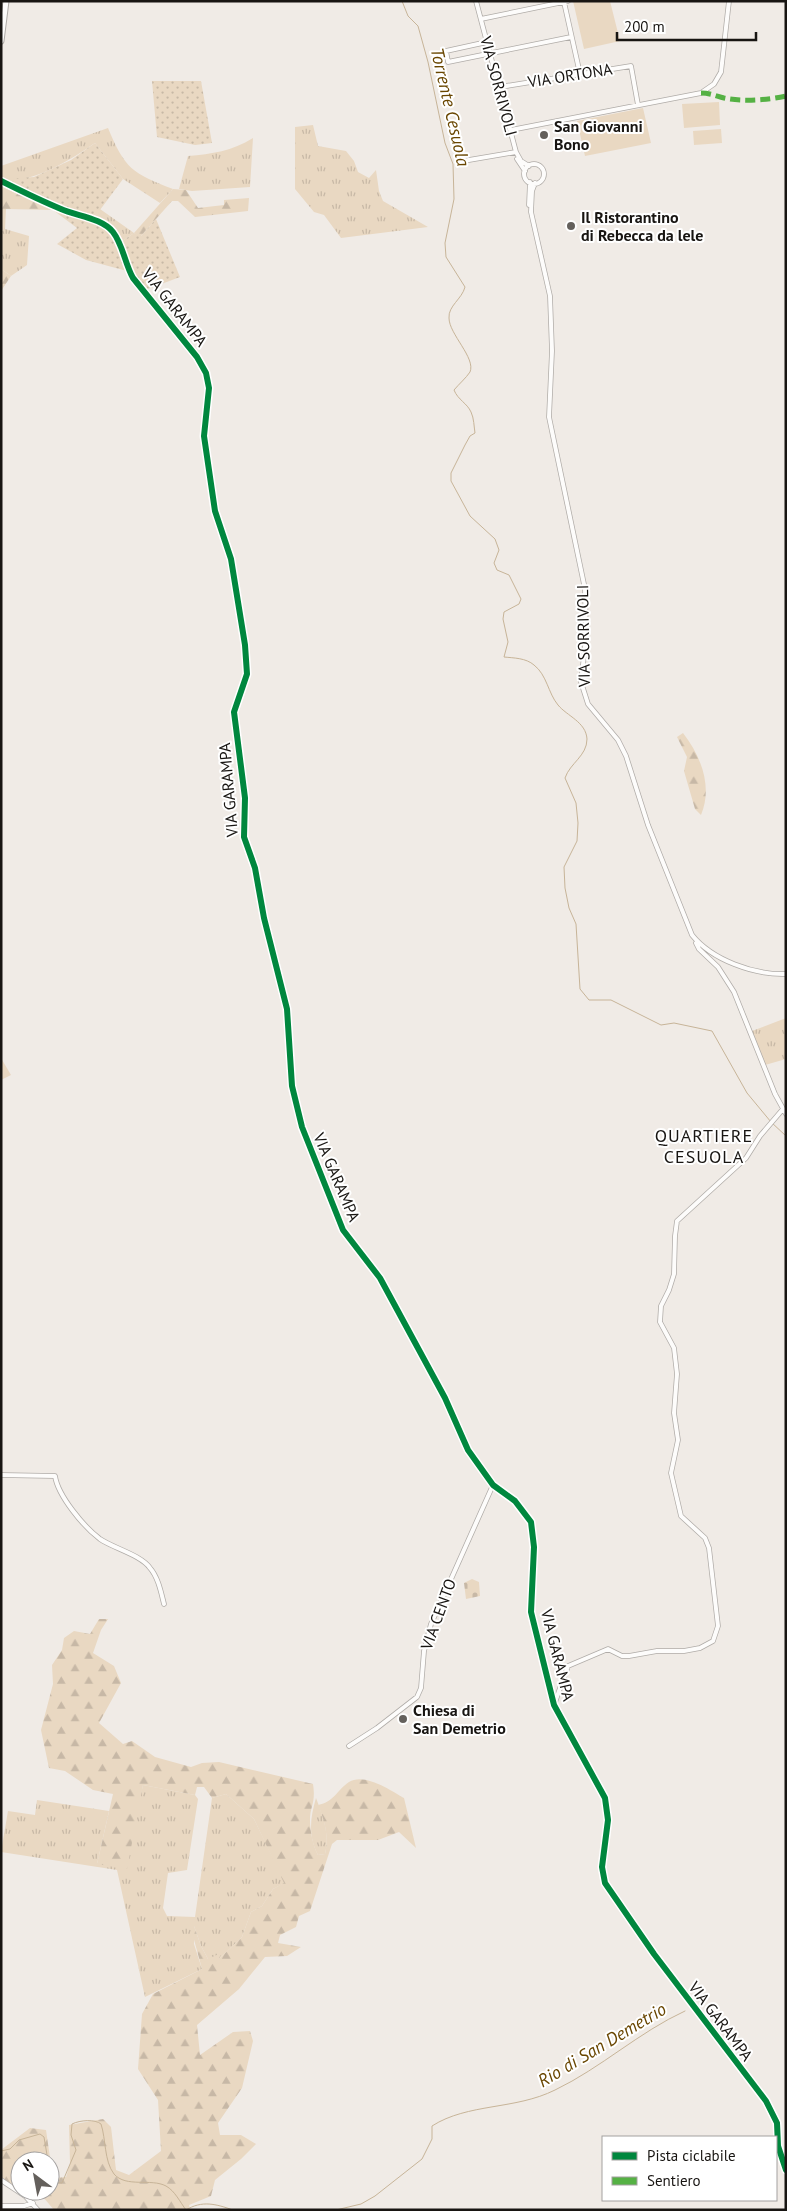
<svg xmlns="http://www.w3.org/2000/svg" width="787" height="2211" viewBox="0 0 787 2211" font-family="'PT Sans',sans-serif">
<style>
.grass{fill:url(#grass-tufts)}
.forest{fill:url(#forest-firs)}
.cemetery{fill:url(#cemetery-stones)}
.park{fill:#e9d8c2}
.garden{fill:url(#garden-dots)}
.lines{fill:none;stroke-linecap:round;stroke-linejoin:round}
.stream{stroke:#c7b498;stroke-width:1}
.minor-casing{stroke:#b0aca8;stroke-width:5.5}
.tertiary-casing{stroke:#b0aca8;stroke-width:7}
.minor{stroke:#fdfcfb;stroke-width:4}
.tertiary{stroke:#fdfcfb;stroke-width:5}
.quiet{stroke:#55b144;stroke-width:5;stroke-dasharray:10 5;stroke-linecap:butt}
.cycleway-casing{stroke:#fff;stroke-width:9}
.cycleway{stroke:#00873e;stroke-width:6}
.poi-dot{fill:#64605c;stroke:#fff;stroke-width:2}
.labels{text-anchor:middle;stroke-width:4;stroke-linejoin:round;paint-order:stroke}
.street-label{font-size:16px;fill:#181512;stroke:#fff}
.poi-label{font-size:16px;font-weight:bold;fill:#181512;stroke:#fff;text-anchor:start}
.water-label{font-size:18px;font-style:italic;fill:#694600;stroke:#fff}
.neighbourhood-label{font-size:18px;letter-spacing:1px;fill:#181512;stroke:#fff}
</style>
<defs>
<pattern id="grass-tufts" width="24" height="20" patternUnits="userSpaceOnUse" patternTransform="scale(1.25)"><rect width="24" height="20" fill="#e9d8c2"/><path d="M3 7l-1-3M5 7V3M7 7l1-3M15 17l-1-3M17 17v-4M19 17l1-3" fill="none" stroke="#c7b8a6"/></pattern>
<pattern id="forest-firs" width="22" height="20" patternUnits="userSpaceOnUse" patternTransform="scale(1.25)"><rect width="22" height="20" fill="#e9d8c2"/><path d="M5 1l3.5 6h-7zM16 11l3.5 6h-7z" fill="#c7b8a6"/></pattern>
<pattern id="cemetery-stones" width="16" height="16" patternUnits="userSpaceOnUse" patternTransform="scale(1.25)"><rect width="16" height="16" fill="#e9d8c2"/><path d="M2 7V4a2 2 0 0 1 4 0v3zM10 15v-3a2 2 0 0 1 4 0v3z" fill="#c7b8a6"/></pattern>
<pattern id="garden-dots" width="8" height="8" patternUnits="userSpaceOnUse" patternTransform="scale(1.25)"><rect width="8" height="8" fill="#e9d8c2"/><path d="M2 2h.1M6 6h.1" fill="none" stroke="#c7b8a6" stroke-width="1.8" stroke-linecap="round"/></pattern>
</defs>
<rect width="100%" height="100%" fill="#f0ebe6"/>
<!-- grass -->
<path class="grass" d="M 313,125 L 318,146 L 346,151 L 354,161 L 358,172 L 369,178 L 376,170 L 379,191 L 383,201 L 428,227 L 341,238 L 324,215 L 314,212 L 295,189 L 295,127 Z
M 108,128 C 125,169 132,173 173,189 L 160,203 L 123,179 L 95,143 C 75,157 26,189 1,177 L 1,166 Z
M 253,138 L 250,187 L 192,191 L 179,189 L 188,156 C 212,154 232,151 253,138 Z
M 100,209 L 134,233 L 121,242 L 113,228 L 94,218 Z
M 5,229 L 29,236 L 27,265 L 11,276 L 1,269 L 1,232 Z
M 786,1018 L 786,1059 L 765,1065 L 752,1031 Z
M 143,1785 L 195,1795 L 198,1799 L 187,1870 L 168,1873 L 163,1908 L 167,1916 L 195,1917 L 212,1798 L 226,1794 L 254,1819 L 285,1883 L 273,1889 L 262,1906 L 251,1912 L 242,1937 L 218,1960 L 208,1959 L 201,1946 L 194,1926 L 194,1944 L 202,1969 L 145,1997 L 117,1870 L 1,1852 L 8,1811 L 35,1815 L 37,1800 L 109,1811 L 97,1864 L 140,1798 Z
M 316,1798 C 323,1817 330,1833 325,1854 L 318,1855 C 308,1836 310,1818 316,1798 Z"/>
<!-- forest -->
<path class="forest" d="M 1,186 L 53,210 L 6,209 L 5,229 L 1,232 Z
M 173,189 L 186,190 L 198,208 L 224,205 L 224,200 L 249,198 L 248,211 L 195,217 L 178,201 L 172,201 L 140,237 L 134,233 Z
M 1,269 L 11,276 L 1,291 Z
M 683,733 C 701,756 713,787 701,815 L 695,809 L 684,771 L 687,757 L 677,737 Z
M 99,1619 L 108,1619 L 101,1630 L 93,1653 L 114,1666 L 121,1683 L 99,1723 L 123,1744 L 132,1741 L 155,1757 L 191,1767 L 202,1763 L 219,1762 L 313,1784 C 316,1803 310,1806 310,1820 C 310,1831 313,1846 318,1855 L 325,1854 C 329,1836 325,1822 318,1805 C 334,1802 337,1790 349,1782 C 364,1772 392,1791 404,1798 L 416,1848 L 399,1832 L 378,1840 L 337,1840 L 332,1844 L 310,1911 L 299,1916 L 296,1927 L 280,1935 L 278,1943 L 301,1947 L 287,1956 L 265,1957 L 239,1989 L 197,2025 L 200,2055 L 233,2032 L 250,2031 L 253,2041 L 242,2088 L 218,2123 L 220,2135 L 241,2135 L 256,2144 L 241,2159 L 215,2180 L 211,2196 L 189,2205 L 190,2210 L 54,2210 L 38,2191 L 50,2191 L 50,2161 L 20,2161 L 20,2190 L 1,2177 L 1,2150 L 30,2128 L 46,2130 L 53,2178 L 66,2177 L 70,2164 L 69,2125 L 103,2119 L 111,2127 L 116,2170 L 129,2175 L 161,2151 L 158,2100 L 138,2069 L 142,2014 L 153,1994 L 202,1969 L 190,1925 L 194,1926 L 201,1946 L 208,1959 L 221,1953 L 219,1959 L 242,1937 L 251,1912 L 262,1906 L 273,1889 L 284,1883 L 254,1819 L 226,1794 L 212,1798 L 204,1787 L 197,1787 L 195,1795 L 143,1785 L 127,1869 L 97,1864 L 113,1794 L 93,1790 L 65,1771 L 49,1768 L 41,1730 L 53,1684 L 52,1665 L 62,1650 L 64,1638 L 74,1631 L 90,1634 Z"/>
<!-- cemetery -->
<path class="cemetery" d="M 472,1579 L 479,1582 L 480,1596 L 466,1599 L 464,1583 Z"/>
<!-- park -->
<path class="park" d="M 573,1 L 610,1 L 620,41 L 584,49 Z
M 719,102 L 720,125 L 684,128 L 682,104 Z
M 643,108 L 651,143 L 585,156 L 577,121 Z
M 721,129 L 722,143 L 694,145 L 693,131 Z
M 1,1058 L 11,1075 L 1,1080 Z"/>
<!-- garden -->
<path class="garden" d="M 152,81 L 201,81 L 212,143 L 195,145 L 157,137 Z
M 95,143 L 123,179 L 94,218 L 63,208 L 6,179 L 34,177 L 71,160 Z
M 53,210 C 70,215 96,219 109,231 C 119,241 122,259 127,271 L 86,260 L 57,244 L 77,228 Z
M 156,219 L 180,277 L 148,289 L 131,270 L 128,256 L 121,242 L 134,233 L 141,236 Z"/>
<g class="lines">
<!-- stream -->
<path class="stream" d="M 402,1 L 408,16 L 418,26 L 428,62 L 445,143 L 453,164 L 454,199 L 445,243 L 446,257 L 465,287 C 462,299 448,306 449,318 C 449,334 476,358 470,372 C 466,378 459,384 454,390 C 458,400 467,403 471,412 C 474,418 474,427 475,433 L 470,436 L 465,445 L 451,473 L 451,481 L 470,516 L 495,539 L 499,550 L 494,563 L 497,570 L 509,575 L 521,599 L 519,604 L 504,612 L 503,619 L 508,642 L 504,657 C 514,658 526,658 534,665 C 547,675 548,693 558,705 C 567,716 586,722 587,739 C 587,756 570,763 565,778 L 576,803 L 578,823 L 577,841 L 564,867 L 565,888 L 569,908 L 576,924 L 580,989 L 589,1000 L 611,1000 L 661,1025 L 674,1023 L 712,1031 L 747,1093 L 771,1122 L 786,1136
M 1,2151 L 10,2149 L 19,2140 L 40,2134 L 44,2137 L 48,2161
M 50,2172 L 54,2182 L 62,2183 L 76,2150 L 71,2135 L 72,2124 C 80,2120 95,2119 101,2124 C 106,2139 104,2161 114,2174 C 126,2188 151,2178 166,2186 C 175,2191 180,2202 186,2210
M 186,2210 C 202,2200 216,2204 233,2210
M 336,2210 L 361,2204 L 375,2196 L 422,2159 L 432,2139 L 432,2126 C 468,2103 515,2110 555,2090 C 601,2068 639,2032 685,2011"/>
<defs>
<path id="minor" d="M 476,1 L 516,152 L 521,161 L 529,166
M 564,2 L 580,74
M 481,19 L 568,1
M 487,42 L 446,51 L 448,62 L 571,37
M 500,87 L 631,66 L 638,105
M 511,130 L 701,93 L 714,84 L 721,72 L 729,1
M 517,159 L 525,171
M 463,161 L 516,152
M524 174a10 10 0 1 1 20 0a10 10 0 1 1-20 0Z
M 535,183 L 532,191 L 531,212 L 550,296 L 552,351 L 549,417 L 585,589 L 586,638 L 581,682 L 588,704 L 618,740 L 626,756 L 648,825 L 692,935 C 712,960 754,975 786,974
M 529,205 L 530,182
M 696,943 L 699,949 L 718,967 L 734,992 L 775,1094 L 786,1114
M 1,1475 L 55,1476 C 58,1496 84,1527 100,1539 C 113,1548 141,1555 150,1568 C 158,1577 161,1592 164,1604
M 554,1705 L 568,1666 L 608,1649 L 622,1656 L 629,1656 L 657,1651 L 684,1651 L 700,1648 L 713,1641 L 718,1626 L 709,1548 L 705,1538 L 681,1516 L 671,1473 L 678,1440 L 674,1413 L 677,1374 L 674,1348 L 660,1322 L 661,1306 L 669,1290 L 674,1274 L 675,1236 L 677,1221 L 746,1158 L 760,1136 L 783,1109
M 349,1746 L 377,1728 L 417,1697 L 421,1688 L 424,1651 L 431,1624 L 493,1485
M 1,2180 L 25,2196 L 38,2210
M 1,2206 L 24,2206 L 33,2203"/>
<path id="tertiary" d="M 1,41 L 6,1
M 1,181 C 21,191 41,201 61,209 C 77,216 102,218 113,232 C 123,245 125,264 133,278 L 197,357 L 206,373 L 209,388 L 204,436 L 215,511 L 231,559 L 245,645 L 247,674 L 234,712 L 245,798 L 244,837 L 255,868 L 264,918 L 287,1009 L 292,1086 L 302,1127 L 343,1230 L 380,1278 L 445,1398 L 468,1450 L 493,1485 L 515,1501 L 531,1522 L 534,1547 L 531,1612 L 554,1705 L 605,1798 L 608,1820 L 602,1867 L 605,1883 L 654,1954 L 766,2101 L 777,2123 L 778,2146 L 786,2170"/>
</defs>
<!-- minor casing -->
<use href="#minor" class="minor-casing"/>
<!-- tertiary casing -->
<use href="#tertiary" class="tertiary-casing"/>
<!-- minor -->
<use href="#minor" class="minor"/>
<!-- tertiary -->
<use href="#tertiary" class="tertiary"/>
<!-- quiet -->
<path class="quiet" d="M 701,93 C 710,93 716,96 724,98 C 743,102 767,100 786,96"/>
<defs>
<path id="cycleway" d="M 1,181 C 21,191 41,201 61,209 C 77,216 102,218 113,232 C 123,245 125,264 133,278 L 197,357 L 206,373 L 209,388 L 204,436 L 215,511 L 231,559 L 245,645 L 247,674 L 234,712 L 245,798 L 244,837 L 255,868 L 264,918 L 287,1009 L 292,1086 L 302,1127 L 343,1230 L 380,1278 L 445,1398 L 468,1450 L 493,1485 L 515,1501 L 531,1522 L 534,1547 L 531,1612 L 554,1705 L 605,1798 L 608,1820 L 602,1867 L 605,1883 L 654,1954 L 766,2101 L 777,2123 L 778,2146 L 786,2170"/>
</defs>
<!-- cycleway casing -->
<use href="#cycleway" class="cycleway-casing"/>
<!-- cycleway -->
<use href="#cycleway" class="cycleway"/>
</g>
<!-- markers -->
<g class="poi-dot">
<circle cx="544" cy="135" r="5"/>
<circle cx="571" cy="226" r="5"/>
<circle cx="403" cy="1719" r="5"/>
</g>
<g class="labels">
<!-- street labels -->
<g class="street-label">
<text transform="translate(570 75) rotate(-9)" y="6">VIA ORTONA</text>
<text transform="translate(499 86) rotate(75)" y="6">VIA SORRIVOLI</text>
<text transform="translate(175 307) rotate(52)" y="6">VIA GARAMPA</text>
<text transform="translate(583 636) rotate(-91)" y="6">VIA SORRIVOLI</text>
<text transform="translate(228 790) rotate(-95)" y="6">VIA GARAMPA</text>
<text transform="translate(337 1177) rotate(67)" y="6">VIA GARAMPA</text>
<text transform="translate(438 1614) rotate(-70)" y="6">VIA CENTO</text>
<text transform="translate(558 1655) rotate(76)" y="6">VIA GARAMPA</text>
<text transform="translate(721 2021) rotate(53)" y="6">VIA GARAMPA</text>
</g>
<!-- poi labels -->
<g class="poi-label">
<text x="554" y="132">San Giovanni<tspan x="554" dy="18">Bono</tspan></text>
<text x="581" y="223">Il Ristorantino<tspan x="581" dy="18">di Rebecca da lele</tspan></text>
<text x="413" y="1716">Chiesa di<tspan x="413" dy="18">San Demetrio</tspan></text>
</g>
<!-- water labels -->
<g class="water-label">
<text transform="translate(450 107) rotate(77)" y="6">Torrente Cesuola</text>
<text transform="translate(602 2045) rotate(-31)" y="6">Rio di San Demetrio</text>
</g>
<!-- neighbourhood labels -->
<g class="neighbourhood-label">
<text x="704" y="1142">QUARTIERE<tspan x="704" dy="21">CESUOLA</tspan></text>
</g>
</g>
<!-- border -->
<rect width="787" height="2211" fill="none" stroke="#181512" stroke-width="5"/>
<!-- legend -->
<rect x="602" y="2136" width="175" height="65" fill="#ffffff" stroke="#a3a1a0"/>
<rect x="612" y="2152" width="25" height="8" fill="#00873e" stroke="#a3a1a0"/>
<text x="647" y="2161" font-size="15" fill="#181512">Pista ciclabile</text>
<rect x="612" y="2177" width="25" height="8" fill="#55b144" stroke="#a3a1a0"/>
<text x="647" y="2186" font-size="15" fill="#181512">Sentiero</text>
<!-- north arrow -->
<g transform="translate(35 2176) rotate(328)"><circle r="24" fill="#ffffff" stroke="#a3a1a0"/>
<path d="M0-4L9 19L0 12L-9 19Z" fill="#64605c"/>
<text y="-8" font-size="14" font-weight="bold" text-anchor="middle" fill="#181512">N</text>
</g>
<!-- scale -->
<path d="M617 32v8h139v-8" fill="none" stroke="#181512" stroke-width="2.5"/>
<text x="624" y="32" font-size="15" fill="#181512" stroke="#ffffff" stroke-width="4" paint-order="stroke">200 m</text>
</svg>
